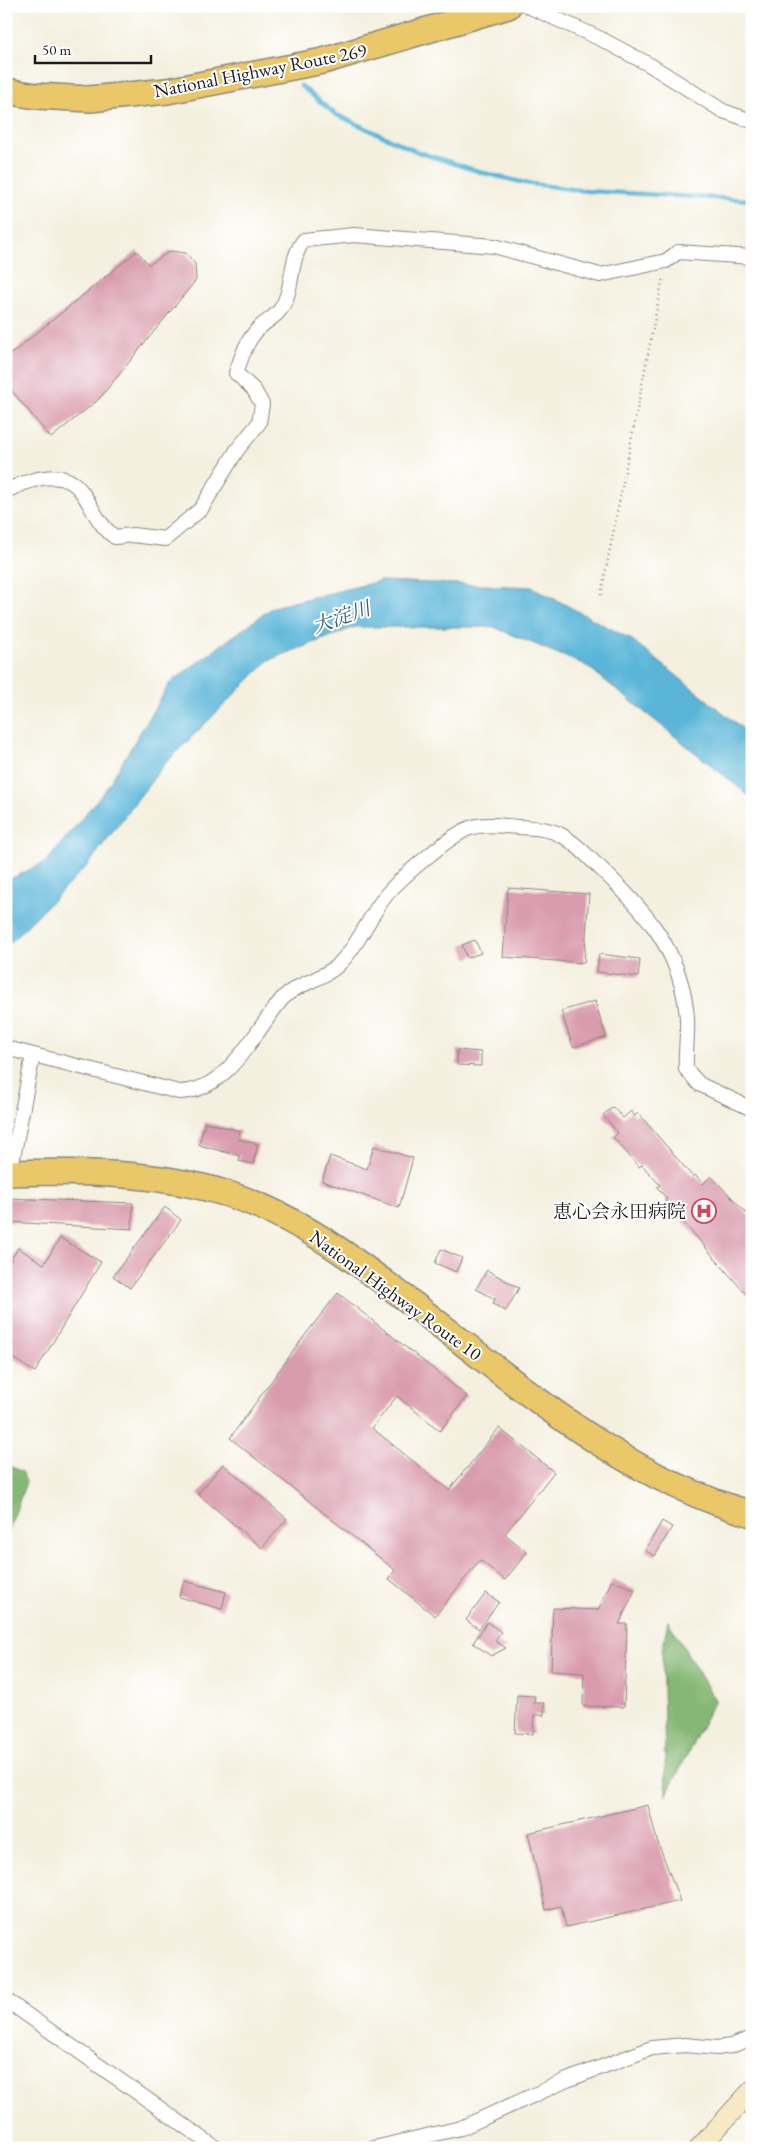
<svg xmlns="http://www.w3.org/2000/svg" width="758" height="2154" viewBox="0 0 758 2154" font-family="'EB Garamond','Noto Serif JP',serif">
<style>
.forest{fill:#86b874;stroke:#516a48}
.water{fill:#5ab5d8;stroke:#3b687a}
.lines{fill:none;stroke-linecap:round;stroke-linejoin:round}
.stream{stroke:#5ab5d8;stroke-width:4.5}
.building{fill:#d99bae}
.street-casing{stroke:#88867e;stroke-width:16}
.secondary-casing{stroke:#88867e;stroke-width:21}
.highway-casing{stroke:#88867e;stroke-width:28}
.path{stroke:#88867e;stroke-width:2.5;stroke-dasharray:1 4;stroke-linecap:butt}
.street{stroke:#fff;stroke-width:14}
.secondary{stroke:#f7e9c3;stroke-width:19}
.highway{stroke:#eac769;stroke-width:25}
.labels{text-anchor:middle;stroke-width:4;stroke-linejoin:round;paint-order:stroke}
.street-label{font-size:19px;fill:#1c1c1c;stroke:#fff}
.poi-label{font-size:19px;fill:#1c1c1c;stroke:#fff;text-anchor:end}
.water-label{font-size:20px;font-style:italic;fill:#386171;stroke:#fff}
</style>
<rect width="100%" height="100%" fill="#fff"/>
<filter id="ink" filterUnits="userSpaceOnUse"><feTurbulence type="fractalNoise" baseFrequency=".02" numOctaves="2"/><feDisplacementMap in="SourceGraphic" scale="10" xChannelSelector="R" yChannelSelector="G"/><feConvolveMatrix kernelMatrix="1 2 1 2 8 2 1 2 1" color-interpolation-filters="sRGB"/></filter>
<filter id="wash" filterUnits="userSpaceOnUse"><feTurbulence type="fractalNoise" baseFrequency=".0096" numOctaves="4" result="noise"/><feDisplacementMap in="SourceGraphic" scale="20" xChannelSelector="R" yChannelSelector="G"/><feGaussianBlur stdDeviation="1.12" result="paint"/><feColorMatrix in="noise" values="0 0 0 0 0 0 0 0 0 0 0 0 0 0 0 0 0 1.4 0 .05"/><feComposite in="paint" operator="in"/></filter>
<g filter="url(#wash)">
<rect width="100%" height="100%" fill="#f4f0df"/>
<!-- forest -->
<path class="forest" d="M 6,1464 L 22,1472 L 26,1482 L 6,1539 Z
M 668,1621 L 715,1700 L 666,1796 L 662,1651 Z"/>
<!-- water -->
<path class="water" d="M 380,581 L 532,587 L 632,640 L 752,736 L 752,798 L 587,666 L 494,627 L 355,627 L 269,660 L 162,767 L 86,867 L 6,947 L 6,881 L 46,862 L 106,789 L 170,683 L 273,607 Z"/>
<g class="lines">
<!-- stream -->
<path class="stream" d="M 301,86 L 335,114 L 418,152 L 484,173 L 525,183 L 587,191 L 752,200"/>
</g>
<g id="blocks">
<!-- building -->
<path class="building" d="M 137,251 L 149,265 L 170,251 L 186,253 L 195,264 L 196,280 L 99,399 L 51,438 L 6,384 L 6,358 Z
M 508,888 L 589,894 L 584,963 L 503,957 Z
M 475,940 L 481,953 L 467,958 L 462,945 Z
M 599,954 L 640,959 L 638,977 L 597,972 Z
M 595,1001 L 606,1037 L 573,1047 L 561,1011 Z
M 457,1050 L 481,1052 L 481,1066 L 457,1065 Z
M 613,1107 L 623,1118 L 631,1111 L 635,1116 L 638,1113 L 693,1177 L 695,1175 L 703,1184 L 711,1176 L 752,1219 L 752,1301 L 665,1201 L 667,1199 L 657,1187 L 660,1185 L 642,1165 L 639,1167 L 613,1137 L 618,1133 L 603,1115 Z
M 205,1122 L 240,1131 L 238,1139 L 258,1144 L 253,1164 L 239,1161 L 240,1156 L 199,1145 Z
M 374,1146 L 413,1158 L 399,1208 L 322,1181 L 330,1156 L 367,1169 Z
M 6,1198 L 133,1203 L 132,1229 L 6,1222 Z
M 165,1207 L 181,1220 L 130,1288 L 113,1276 Z
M 60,1238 L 101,1262 L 35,1372 L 6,1354 L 6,1268 L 18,1248 L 44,1264 Z
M 441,1249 L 462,1258 L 456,1272 L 435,1263 Z
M 487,1270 L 519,1288 L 506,1311 L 493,1304 L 495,1299 L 476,1289 Z
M 338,1293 L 467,1396 L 440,1431 L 397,1396 L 372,1428 L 449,1490 L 499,1428 L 554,1472 L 505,1534 L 527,1552 L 505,1580 L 480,1560 L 435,1616 L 389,1579 L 395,1570 L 230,1438 L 302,1339 Z
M 223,1464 L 287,1519 L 262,1548 L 198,1494 Z
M 662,1521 L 672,1527 L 655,1556 L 645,1551 Z
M 612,1580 L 635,1590 L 619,1624 L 627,1624 L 624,1707 L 583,1706 L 584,1673 L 551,1671 L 553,1608 L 598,1610 Z
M 184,1581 L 226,1592 L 222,1609 L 179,1597 Z
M 486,1593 L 499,1602 L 479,1629 L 466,1620 Z
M 487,1622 L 501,1632 L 495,1641 L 506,1648 L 491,1656 L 473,1643 Z
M 517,1695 L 535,1696 L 534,1703 L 544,1703 L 544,1715 L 534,1715 L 533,1734 L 515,1733 Z
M 648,1805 L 656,1837 L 680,1901 L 566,1927 L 561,1906 L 546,1910 L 528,1833 Z"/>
</g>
</g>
<g filter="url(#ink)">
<use href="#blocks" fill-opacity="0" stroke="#88867e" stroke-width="1"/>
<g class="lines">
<defs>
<path id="street" d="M 528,6 L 601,39 L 650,65 L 723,111 L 752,121
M 6,491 C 28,480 63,466 81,491 C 93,507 97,524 115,537 L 133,535 L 165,539 L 201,509 L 237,450 L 259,423 L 262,404 L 254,390 L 236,373 C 242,356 246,341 259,328 C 265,322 275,317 280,310 C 295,289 288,260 304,240 L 354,235 L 494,246 L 600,275 L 666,261 L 678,252 L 752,257
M 6,1048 L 179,1092 C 228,1092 254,1032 282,999 C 296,983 323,980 338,965 C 359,945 369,916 387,894 C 401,878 453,832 473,827 C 487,823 504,826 519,827 C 533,828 548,828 561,835 C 575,842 585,854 597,865 C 644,909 682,950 687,1018 C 688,1035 685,1052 686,1069 L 699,1084 L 752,1109
M 10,1173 L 33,1055
M 6,2000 L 216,2148
M 374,2148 L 461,2128 L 567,2080 L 652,2048 L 685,2045 L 717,2048 L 731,2046 L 752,2038"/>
<path id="secondary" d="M 699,2148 L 752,2090"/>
<path id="highway" d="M 6,91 L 36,96 L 90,99 L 167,91 L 323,61 L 508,6
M 6,1173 C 80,1171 157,1172 228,1194 C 298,1216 356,1261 413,1304 C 519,1385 621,1477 752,1514"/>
</defs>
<!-- street casing -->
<use href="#street" class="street-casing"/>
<!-- secondary casing -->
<use href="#secondary" class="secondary-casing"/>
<!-- highway casing -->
<use href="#highway" class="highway-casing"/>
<!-- path -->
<path class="path" d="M 601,595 L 663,277"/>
<!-- street -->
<use href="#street" class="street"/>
<!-- secondary -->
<use href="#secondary" class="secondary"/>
<!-- highway -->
<use href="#highway" class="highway"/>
</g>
</g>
<!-- icons -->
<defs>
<symbol id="hospital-ring" viewBox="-11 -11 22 22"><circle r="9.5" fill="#fff" stroke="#d1495b" stroke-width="1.5"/><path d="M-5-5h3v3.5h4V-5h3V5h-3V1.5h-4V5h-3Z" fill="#d1495b"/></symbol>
</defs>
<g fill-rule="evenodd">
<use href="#hospital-ring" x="690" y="1197" width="28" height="28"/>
</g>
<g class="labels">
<!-- street labels -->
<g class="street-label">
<text transform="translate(260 70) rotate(-11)" y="7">National Highway Route 269</text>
<text transform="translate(396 1295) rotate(36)" y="7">National Highway Route 10</text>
</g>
<!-- poi labels -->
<g class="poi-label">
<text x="686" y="1218">恵心会永田病院</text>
</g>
<!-- water labels -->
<g class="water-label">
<text transform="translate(341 617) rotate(-19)" y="7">大淀川</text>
</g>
</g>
<!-- margin -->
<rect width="758" height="2154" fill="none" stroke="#fff" stroke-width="25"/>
<!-- scale -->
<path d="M35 55v8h116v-8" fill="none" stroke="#1c1c1c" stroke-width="2.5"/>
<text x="42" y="55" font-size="15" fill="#1c1c1c" stroke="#ffffff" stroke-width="4" paint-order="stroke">50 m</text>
</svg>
